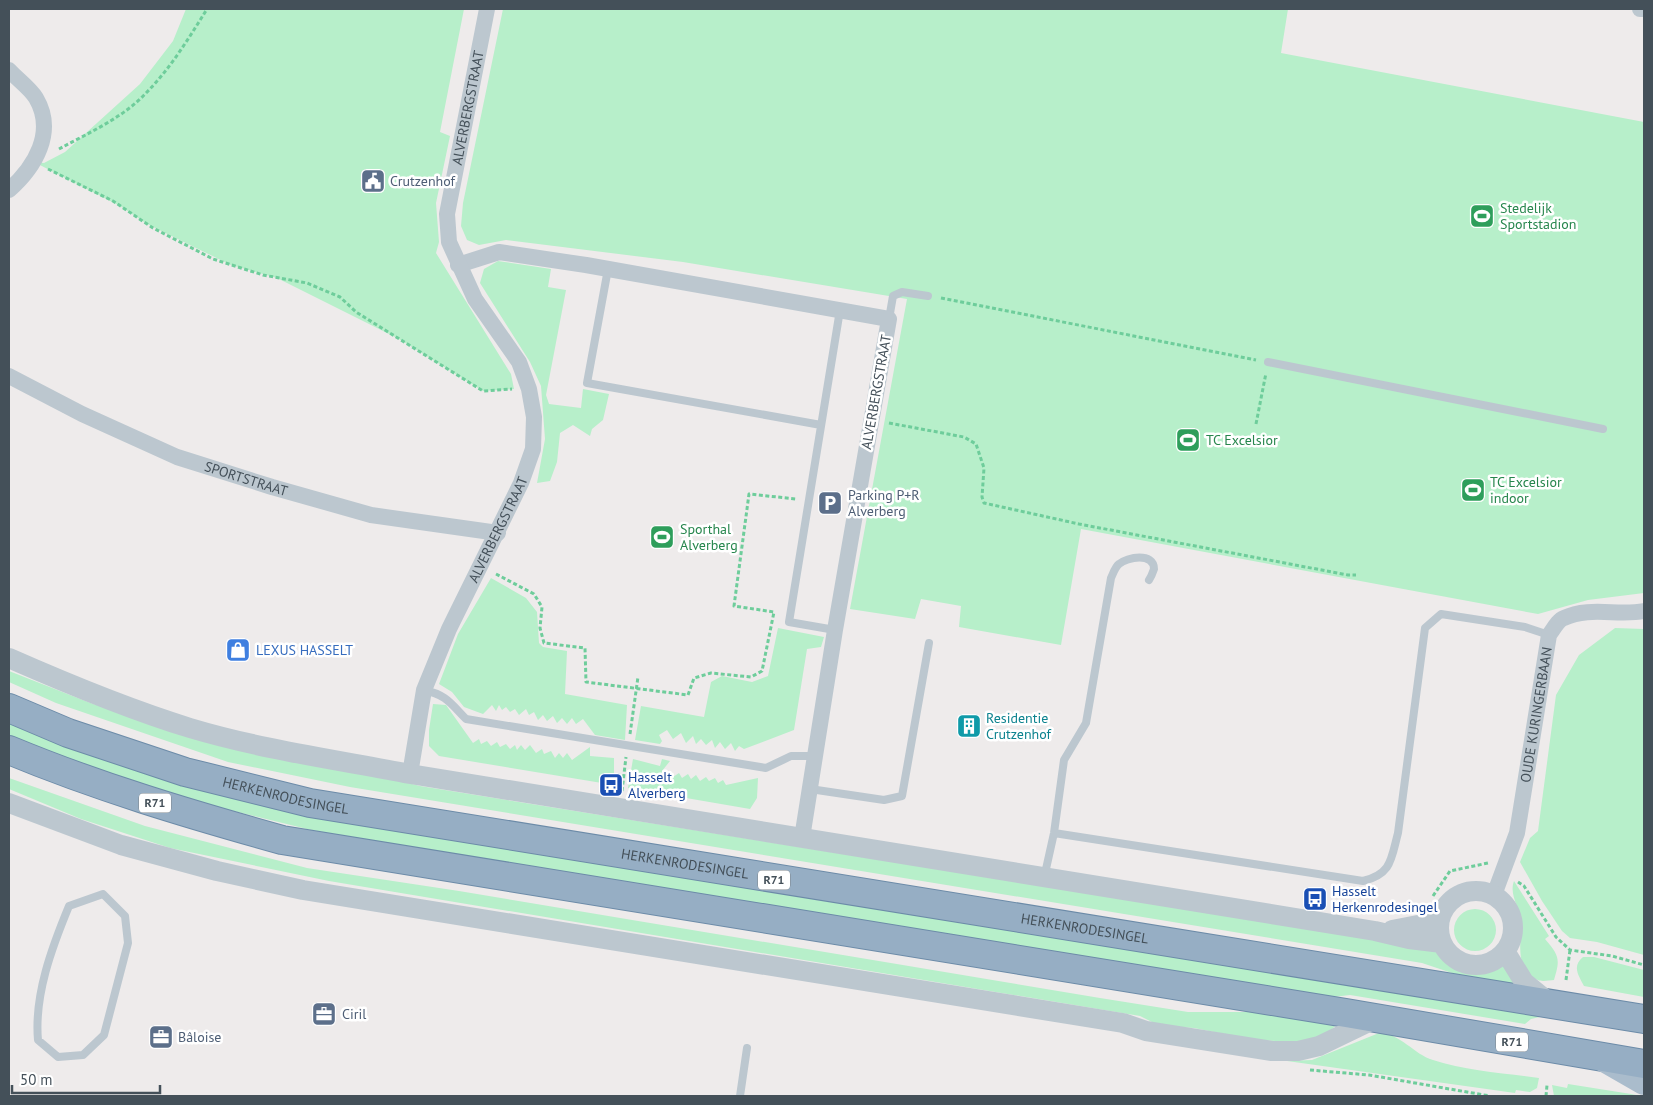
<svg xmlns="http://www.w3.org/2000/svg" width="1653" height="1105" viewBox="0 0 1653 1105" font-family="'PT Sans',sans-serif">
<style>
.green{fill:#b7efca}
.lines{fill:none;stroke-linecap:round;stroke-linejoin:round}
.trunk-casing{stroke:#6c8ba8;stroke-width:30}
.path{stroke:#6ecd9b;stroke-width:3;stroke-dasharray:4 2.5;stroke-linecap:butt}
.service{stroke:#bcc7cf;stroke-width:8}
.minor{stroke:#bcc7cf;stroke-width:16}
.tertiary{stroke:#bcc7cf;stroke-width:20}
.primary{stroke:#aabccc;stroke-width:26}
.trunk{stroke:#96aec4;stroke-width:28}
.labels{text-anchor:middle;stroke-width:5;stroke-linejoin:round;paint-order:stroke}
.shield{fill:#fff;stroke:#7c848b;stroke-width:1}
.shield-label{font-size:12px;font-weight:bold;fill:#445059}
.street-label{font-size:14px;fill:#445059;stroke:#fff}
.service-label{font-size:14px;fill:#4e5e75;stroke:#fff;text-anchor:start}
.leisure-label{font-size:14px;fill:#27864d;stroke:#fff;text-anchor:start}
.shop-label{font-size:14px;fill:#366cbe;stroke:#fff;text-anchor:start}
.culture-label{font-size:14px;fill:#0d838f;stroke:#fff;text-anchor:start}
.transit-label{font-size:14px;fill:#164399;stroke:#fff;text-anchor:start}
</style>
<rect width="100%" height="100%" fill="#eeebeb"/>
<!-- green -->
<path class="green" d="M 186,9 L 464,9 L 440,132 L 450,136 L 436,203 L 439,242 L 436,253 L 511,374 L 514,389 L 483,391 L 399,339 L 277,278 L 231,265 L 147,224 L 120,206 L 34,162 L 44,163 L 65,152 L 140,84 L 173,41 Z
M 503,9 L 1288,9 L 1281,53 L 1644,122 L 1644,593 L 1588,600 L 1538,614 L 1081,529 L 1061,645 L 959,627 L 961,606 L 921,599 L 915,619 L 850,609 L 907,299 L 683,262 L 506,240 L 479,245 L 467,240 L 461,226 L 463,203 Z
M 498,261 L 551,269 L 548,287 L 566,290 L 546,395 L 549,404 L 581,408 L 583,389 L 609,394 L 603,420 L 592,429 L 590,436 L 573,425 L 560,433 L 557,462 L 550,481 L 537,483 L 545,439 L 541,386 L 530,362 L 480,283 L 484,269 Z
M 491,578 L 526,598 L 537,612 L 539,643 L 543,647 L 567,651 L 565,694 L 627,705 L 625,740 L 595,735 L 583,719 L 576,724 L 572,718 L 567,724 L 562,718 L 557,723 L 553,716 L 547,721 L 543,715 L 538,720 L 534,712 L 529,715 L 526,709 L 519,715 L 515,709 L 510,712 L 506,707 L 502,710 L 499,705 L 496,711 L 492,705 L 483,714 L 464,707 L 452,692 L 439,684 L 458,634 Z
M 778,628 L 824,637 L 821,647 L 807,649 L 794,730 L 744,749 L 739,746 L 735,751 L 731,743 L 725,749 L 720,742 L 715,748 L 712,740 L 706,745 L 701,739 L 696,744 L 693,736 L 686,743 L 681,733 L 673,739 L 667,730 L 659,735 L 662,741 L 660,744 L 635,740 L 641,706 L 704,717 L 711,682 L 722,676 L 752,682 L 768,676 Z
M 1615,628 L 1644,629 L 1644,955 L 1597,942 L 1570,938 L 1562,931 L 1542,901 L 1520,862 L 1530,838 L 1538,831 L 1556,695 L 1579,655 Z
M 9,671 L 93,704 L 420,786 L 1435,949 C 1460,974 1472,977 1505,964 L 1519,984 L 1513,987 L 1467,978 L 1422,963 L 350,787 L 228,762 L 56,703 L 9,682 Z
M 433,704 L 446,705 L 473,743 L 479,739 L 481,744 L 487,741 L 491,746 L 497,742 L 500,747 L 506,744 L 510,749 L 515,745 L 517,750 L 521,745 L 525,750 L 530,745 L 536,753 L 542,749 L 544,754 L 551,751 L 555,758 L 559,753 L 563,758 L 567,753 L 572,760 L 590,747 L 590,756 L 614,758 L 614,785 L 439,756 L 429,746 L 429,730 Z
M 9,721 L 97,758 L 223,796 L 368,827 L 553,854 L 1544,1016 L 1531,1019 L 1525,1024 L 1350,995 L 1316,999 L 311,830 L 172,796 L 9,738 Z
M 633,759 L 660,766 L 662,759 L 670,761 L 662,771 L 667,770 L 665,774 L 670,772 L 673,777 L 679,773 L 682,778 L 688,774 L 691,779 L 696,775 L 700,781 L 706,777 L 709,781 L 715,778 L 718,783 L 723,780 L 726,785 L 758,778 L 757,798 L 750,809 L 628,788 Z
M 9,778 L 145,826 L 307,868 L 459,891 L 1100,998 L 1188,1012 L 1261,1012 L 1335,1026 L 1327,1035 L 1302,1042 L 1254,1040 L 1194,1028 L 1160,1026 L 1140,1016 L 329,881 L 170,848 L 81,819 L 9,789 Z
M 1514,881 L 1549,936 L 1545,939 C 1560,956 1560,960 1554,980 C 1550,980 1542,982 1538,980 C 1513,971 1522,938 1521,919 C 1519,907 1509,894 1514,881 Z
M1454 930a21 21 0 1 1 42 0a21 21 0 1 1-42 0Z
M 1583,957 L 1594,957 L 1644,970 L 1644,997 L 1584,986 C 1578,975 1572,966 1583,957 Z
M 1379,1033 C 1402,1034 1413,1054 1433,1060 C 1466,1071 1504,1073 1539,1078 L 1537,1088 L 1530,1092 L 1516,1090 L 1515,1093 L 1287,1061 L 1312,1060 Z
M 1568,1084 L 1631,1094 L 1641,1096 L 1554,1096 L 1552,1085 L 1567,1088 Z"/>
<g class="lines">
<defs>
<g id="trunk">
<path id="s4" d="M 9,708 L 68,733 L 185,772 L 310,803 L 1644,1019"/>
<path d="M 9,750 C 98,787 189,814 282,840 L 1346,1013 L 1644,1064"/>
</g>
</defs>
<!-- trunk casing -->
<use href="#trunk" class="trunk-casing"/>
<!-- path -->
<path class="path" d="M 59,149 C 88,133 123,118 146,93 C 170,69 189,38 207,9
M 48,169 L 113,201 L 153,228 L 213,259 L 263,275 L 307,283 L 340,297 L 356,312 L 483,391 L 512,389
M 941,298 L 1256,360
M 889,423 L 964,437 L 976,444 L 984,468 L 982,497 L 984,503 L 1079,524 L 1348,575 L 1356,575
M 1256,424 L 1266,373
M 496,574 L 534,594 L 542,607 L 540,628 L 544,643 L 585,648 L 586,682 L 688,695 L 694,678 L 711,673 L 751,677 L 762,671 L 774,612 L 734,606 L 749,494 L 796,499
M 630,734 L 638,677
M 622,791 L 626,757
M 1518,882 L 1524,886 L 1556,937 L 1570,950 L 1612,956 L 1644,965
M 1433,896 L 1450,871 L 1488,863
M 1566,980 L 1570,950
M 1310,1070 L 1369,1075 L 1490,1096
M 1546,1096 L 1547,1085"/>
<!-- service -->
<path class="service" d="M 608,269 L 587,383 L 821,425
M 889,319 L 893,296 L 902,292 L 928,296
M 1268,362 L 1603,429
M 835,630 L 789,622 L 840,310
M 424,690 C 447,695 451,704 466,719 L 766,768 L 791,756 L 815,756
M 810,789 L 884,800 L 902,796 L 929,643
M 1054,833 L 1363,881 C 1392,874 1391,859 1398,833 L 1425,628 L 1441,614 L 1525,627 L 1549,635
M 1044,878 L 1054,833 L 1064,760 L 1086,723 L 1111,578 C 1113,574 1115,567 1119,564 C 1127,557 1154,552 1154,569 C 1153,572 1151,577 1149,580
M 103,894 L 125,916 L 128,943 L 104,1035 L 83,1055 L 58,1057 L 38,1040 C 34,995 52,947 69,906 Z
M 740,1096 L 747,1048"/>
<!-- minor -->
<g class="minor">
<path d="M 1640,9 L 1644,9"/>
<path d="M 9,70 C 17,79 30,88 36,98 C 56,132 35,167 9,190"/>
<path d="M 458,265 L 499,252 L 586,265 L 889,319 L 835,630 L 802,838"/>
<path id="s1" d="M 9,376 L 82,414 L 177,457 L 272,487 L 371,515 L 498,533"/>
<path id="s2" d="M 410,774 L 424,690 L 449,629 L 521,483 L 533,449 L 534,417 L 529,389 L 519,362 L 475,299 L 449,242 L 447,214 L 487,9"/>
<path id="s3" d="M 1494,895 L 1517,833 L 1549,635 C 1553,630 1558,620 1564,618 C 1589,606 1618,616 1644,611"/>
</g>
<!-- tertiary -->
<path class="tertiary" d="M 9,658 C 68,684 128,709 190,728 C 260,749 337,760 410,774 L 1375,931 L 1409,939 L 1442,943
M 9,803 L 121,845 L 217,871 L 303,890 L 1123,1023 L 1146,1031 L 1272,1051 L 1298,1051 L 1319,1046 L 1377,1018
M1439 928a37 37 0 1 1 74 0a37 37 0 1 1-74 0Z
M 1392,930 L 1423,924 L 1441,914
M 1505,951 L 1524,982 L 1551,1004"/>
<!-- primary -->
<path class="primary" d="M 1604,1059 L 1644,1082"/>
<!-- trunk -->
<use href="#trunk" class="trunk"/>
</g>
<!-- icons -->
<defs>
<symbol id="civic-square" viewBox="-11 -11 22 22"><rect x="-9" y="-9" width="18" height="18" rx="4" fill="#5c6f8a" stroke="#fff"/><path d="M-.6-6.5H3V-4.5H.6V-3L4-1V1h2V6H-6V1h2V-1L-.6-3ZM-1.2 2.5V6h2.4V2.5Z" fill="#fff"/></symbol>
<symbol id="stadium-square" viewBox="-11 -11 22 22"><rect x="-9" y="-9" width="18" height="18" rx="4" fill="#2e9e5b" stroke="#fff"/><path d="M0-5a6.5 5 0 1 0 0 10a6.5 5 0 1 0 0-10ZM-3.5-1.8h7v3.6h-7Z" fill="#fff"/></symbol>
<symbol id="parking-square" viewBox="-11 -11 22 22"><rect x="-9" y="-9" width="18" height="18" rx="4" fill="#5c6f8a" stroke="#fff"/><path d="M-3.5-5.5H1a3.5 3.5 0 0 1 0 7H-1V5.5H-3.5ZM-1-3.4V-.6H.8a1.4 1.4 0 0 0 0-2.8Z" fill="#fff"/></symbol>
<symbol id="shop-square" viewBox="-11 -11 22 22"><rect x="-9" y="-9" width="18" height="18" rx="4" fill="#3f7fe0" stroke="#fff"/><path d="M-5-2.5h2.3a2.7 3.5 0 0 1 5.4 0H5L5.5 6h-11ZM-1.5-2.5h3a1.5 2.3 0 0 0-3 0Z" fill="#fff"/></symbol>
<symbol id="building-square" viewBox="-11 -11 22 22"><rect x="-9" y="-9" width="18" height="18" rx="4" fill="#0f9aa8" stroke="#fff"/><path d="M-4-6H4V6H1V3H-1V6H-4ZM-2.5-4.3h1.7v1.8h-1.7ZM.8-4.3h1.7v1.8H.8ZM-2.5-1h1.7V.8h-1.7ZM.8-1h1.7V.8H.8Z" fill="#fff"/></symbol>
<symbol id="bus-square" viewBox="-11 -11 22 22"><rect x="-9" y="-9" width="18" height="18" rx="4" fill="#1a4fb4" stroke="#fff"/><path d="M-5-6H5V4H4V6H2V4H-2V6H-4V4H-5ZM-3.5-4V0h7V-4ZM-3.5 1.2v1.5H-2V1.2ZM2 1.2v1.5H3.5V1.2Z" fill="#fff"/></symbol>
<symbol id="office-square" viewBox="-11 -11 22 22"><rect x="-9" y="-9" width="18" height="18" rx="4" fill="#5c6f8a" stroke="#fff"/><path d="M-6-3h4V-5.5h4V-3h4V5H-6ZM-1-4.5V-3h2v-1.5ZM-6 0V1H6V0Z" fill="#fff"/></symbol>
</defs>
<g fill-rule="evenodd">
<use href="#civic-square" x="359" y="167" width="28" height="28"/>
<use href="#stadium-square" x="1468" y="202" width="28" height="28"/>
<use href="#stadium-square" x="1174" y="426" width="28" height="28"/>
<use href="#stadium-square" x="1459" y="476" width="28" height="28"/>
<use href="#parking-square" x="816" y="489" width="28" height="28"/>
<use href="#stadium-square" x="648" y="523" width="28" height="28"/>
<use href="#shop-square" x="224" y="636" width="28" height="28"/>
<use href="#building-square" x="955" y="712" width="28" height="28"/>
<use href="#bus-square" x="597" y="771" width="28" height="28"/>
<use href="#bus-square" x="1301" y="885" width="28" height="28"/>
<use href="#office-square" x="310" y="1000" width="28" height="28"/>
<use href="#office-square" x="147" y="1023" width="28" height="28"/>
</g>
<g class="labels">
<!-- shield labels -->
<g class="shield">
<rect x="139" y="793.5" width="32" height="19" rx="4"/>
<rect x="758" y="870.5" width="32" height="19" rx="4"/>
<rect x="1496" y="1032.5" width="32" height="19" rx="4"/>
</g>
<g class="shield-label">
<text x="155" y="807">R71</text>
<text x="774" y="884">R71</text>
<text x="1512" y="1046">R71</text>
</g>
<!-- street labels -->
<g class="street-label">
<text dy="5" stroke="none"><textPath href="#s2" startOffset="715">ALVERBERGSTRAAT</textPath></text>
<text transform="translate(876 392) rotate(-80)" y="5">ALVERBERGSTRAAT</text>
<text dy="5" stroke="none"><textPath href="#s1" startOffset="259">SPORTSTRAAT</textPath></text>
<text dy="5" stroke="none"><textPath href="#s2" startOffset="262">ALVERBERGSTRAAT</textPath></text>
<text dy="5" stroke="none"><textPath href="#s3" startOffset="186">OUDE KURINGERBAAN</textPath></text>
<text dy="5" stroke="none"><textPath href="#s4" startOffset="291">HERKENRODESINGEL</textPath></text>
<text dy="5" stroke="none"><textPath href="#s4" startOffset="696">HERKENRODESINGEL</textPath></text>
<text dy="5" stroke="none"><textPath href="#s4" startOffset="1101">HERKENRODESINGEL</textPath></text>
</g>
<!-- service labels -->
<g class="service-label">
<text x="390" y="186">Crutzenhof</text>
<text x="848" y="500">Parking P+R<tspan x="848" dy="16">Alverberg</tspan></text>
<text x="342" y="1019">Ciril</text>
<text x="178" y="1042">Bâloise</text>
</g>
<!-- leisure labels -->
<g class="leisure-label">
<text x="1500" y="213">Stedelijk<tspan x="1500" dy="16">Sportstadion</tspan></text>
<text x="1206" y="445">TC Excelsior</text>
<text x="1490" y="487">TC Excelsior<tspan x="1490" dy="16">indoor</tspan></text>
<text x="680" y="534">Sporthal<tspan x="680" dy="16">Alverberg</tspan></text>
</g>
<!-- shop labels -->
<g class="shop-label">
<text x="256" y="655">LEXUS HASSELT</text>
</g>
<!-- culture labels -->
<g class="culture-label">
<text x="986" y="723">Residentie<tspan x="986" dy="16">Crutzenhof</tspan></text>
</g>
<!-- transit labels -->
<g class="transit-label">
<text x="628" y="782">Hasselt<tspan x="628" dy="16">Alverberg</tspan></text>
<text x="1332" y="896">Hasselt<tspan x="1332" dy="16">Herkenrodesingel</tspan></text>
</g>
</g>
<!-- border -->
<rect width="1653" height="1105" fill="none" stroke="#445059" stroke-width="20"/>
<!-- scale -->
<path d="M12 1085v8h148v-8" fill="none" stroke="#445059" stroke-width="2.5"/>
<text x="20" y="1085" font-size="15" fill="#445059" stroke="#ffffff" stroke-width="4" paint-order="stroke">50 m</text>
</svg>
